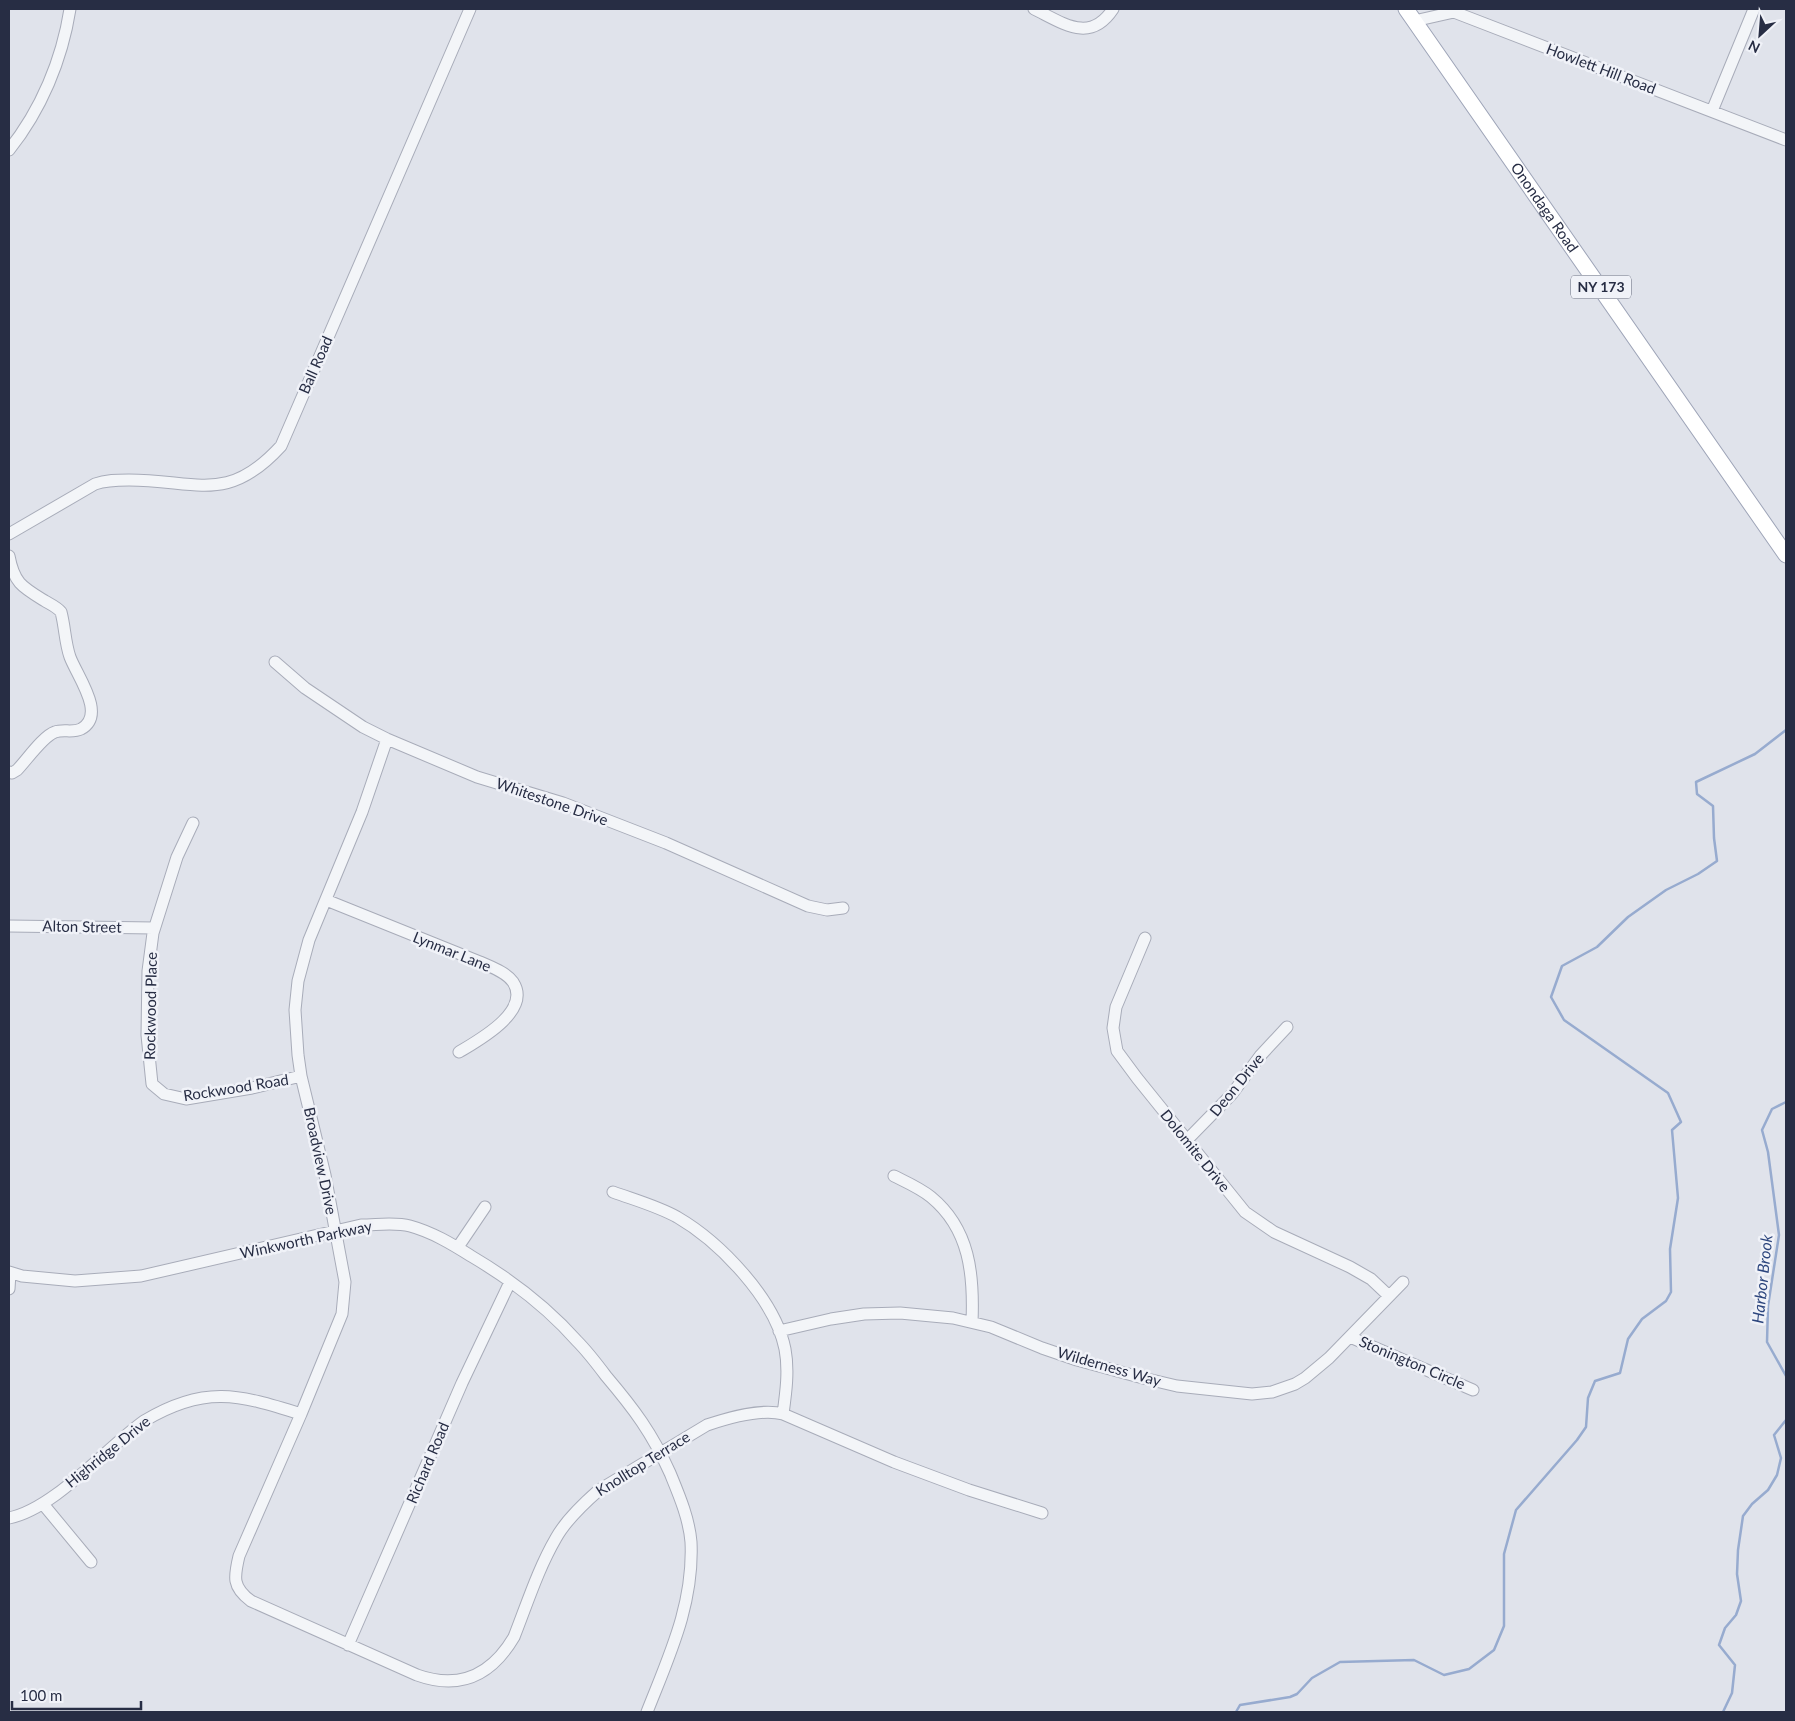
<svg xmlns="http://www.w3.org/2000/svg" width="1795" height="1721" viewBox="0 0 1795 1721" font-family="Lato,sans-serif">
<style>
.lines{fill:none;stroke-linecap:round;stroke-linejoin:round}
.stream{stroke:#97abcf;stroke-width:2.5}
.minor-casing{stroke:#a8acb9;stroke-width:13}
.major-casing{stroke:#9ea5b8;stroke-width:17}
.minor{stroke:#f3f5f8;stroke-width:11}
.major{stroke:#fff;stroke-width:15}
.labels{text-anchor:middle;stroke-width:5;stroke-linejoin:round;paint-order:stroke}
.shield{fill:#f0f2f8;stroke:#63687a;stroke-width:1}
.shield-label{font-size:14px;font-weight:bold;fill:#272d44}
.street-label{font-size:15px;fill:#272d44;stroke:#f0f2f8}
.water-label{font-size:16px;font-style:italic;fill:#2c457d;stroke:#f0f2f8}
</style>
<rect width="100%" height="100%" fill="#e0e3eb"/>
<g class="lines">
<!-- stream -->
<path class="stream" d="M 1786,1102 L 1772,1109 L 1762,1130 L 1768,1152 L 1779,1235 L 1768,1306 L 1767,1342 L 1786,1376
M 1236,1712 L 1240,1705 L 1290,1697 L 1297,1694 L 1312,1678 L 1340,1662 L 1414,1660 L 1444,1675 L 1469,1669 L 1494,1650 L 1504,1626 L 1504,1554 L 1516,1510 L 1577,1440 L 1586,1427 L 1588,1398 L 1595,1381 L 1620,1373 L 1628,1339 L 1642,1319 L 1666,1301 L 1671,1292 L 1670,1249 L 1678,1198 L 1672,1130 L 1681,1122 L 1668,1093 L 1564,1020 L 1551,997 L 1562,966 L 1597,947 L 1628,917 L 1666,890 L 1698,874 L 1717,861 L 1714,838 L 1713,806 L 1697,794 L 1696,782 L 1755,754 L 1786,730
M 1723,1712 L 1732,1693 L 1735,1665 L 1719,1645 L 1725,1628 L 1736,1615 L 1741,1601 L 1737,1574 L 1738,1550 L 1743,1516 L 1752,1504 L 1768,1490 L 1777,1475 L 1781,1458 L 1774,1435 L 1786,1420"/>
<defs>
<path id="minor" d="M 1034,9 C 1063,23 1090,44 1113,9
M 1414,21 L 1454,12 L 1786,140
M 1712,111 L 1754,9
M 9,150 C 41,110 62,60 70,9
M 9,534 L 95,484 C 106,480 117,480 129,480 C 197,480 227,505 281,446 L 470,9
M 9,556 C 14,583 22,587 45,601 C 50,604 57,607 61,612 C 65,627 65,643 70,657 C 77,676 107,715 81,729 C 73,733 63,729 55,732 C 43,736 26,761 17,770 L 12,773 L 9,772
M 275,662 L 305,688 L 363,727 L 387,739 L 477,777 L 563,803 L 666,843 L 808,906 L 827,910 L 843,908
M 387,739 L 362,812 L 309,940 L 298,981 L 295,1010 L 298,1055 L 301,1076 L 325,1175 L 345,1282 L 342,1314 L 301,1414 L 239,1556 C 234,1577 232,1587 251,1601 L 417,1675 C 459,1690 491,1676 514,1637 C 527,1604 538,1569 556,1538 C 566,1520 583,1504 599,1490 L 707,1425 C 728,1418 761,1408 783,1414 L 894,1462 L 969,1490 L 1042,1513
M 193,823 L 177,857 L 153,933 L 148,971 L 147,1035 L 152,1084 L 164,1094 L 186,1099 L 252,1088 L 301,1076
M 326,900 L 480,962 C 491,967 506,972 513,982 C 532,1011 479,1040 459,1052
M 9,926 L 154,928
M 1145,938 L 1116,1007 L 1113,1028 L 1117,1051 L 1137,1078 L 1245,1212 L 1274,1232 L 1350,1267 L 1371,1279 L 1389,1296
M 1186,1141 L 1232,1094 L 1260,1056 L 1287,1027
M 894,1176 C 906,1182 920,1188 931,1197 C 970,1229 974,1275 972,1322
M 613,1192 C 635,1200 657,1206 677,1217 C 720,1242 775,1299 785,1349 C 789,1370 786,1392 783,1414
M 458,1247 L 485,1207
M 9,1272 L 22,1276 L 75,1281 L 141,1276 L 361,1225 C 377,1225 395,1222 410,1226 C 432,1232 452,1244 471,1256 C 510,1279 547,1307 577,1341 C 588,1352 597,1364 606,1376 C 634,1409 652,1433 670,1473 C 679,1495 689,1518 691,1542 C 694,1604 669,1656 647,1712
M 9,1289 L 10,1273
M 779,1331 L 831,1319 L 864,1314 L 900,1313 L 953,1318 L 991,1327 L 1042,1348 L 1077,1360 L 1143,1378 L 1177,1386 L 1252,1394 L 1272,1392 L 1295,1384 L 1305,1378 L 1329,1358 L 1403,1282
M 1350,1337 L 1473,1390
M 43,1504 L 91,1562
M 9,1518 C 54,1509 105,1449 144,1421 C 204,1385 238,1394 301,1414
M 348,1645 L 462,1383 L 510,1282"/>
<g id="major">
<path id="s1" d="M 1406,9 L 1786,555"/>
</g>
</defs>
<!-- minor casing -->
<use href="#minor" class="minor-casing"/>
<!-- major casing -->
<use href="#major" class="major-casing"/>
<!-- minor -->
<use href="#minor" class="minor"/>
<!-- major -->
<use href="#major" class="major"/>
</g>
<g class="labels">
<!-- shield labels -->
<rect class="shield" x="1571" y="275.5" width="60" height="23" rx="4"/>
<g class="shield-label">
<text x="1601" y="292">NY 173</text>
</g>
<!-- street labels -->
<g class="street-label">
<text transform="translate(1601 69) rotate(21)" y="5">Howlett Hill Road</text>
<text dy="5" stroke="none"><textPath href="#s1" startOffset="242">Onondaga Road</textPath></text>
<text transform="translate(316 365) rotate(-66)" y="5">Ball Road</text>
<text transform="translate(552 802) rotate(19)" y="5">Whitestone Drive</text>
<text transform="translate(82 927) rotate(1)" y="5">Alton Street</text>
<text transform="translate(452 952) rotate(22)" y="5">Lynmar Lane</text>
<text transform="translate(151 1006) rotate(-89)" y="5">Rockwood Place</text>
<text transform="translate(1237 1085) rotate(-51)" y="5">Deon Drive</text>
<text transform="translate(236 1088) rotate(-9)" y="5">Rockwood Road</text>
<text transform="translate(1195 1151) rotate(51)" y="5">Dolomite Drive</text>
<text transform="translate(320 1161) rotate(78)" y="5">Broadview Drive</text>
<text transform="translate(306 1240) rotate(-12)" y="5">Winkworth Parkway</text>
<text transform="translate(1412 1363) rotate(23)" y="5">Stonington Circle</text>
<text transform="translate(1109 1367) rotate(16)" y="5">Wilderness Way</text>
<text transform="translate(108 1452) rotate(-39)" y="5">Highridge Drive</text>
<text transform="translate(428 1463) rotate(-67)" y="5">Richard Road</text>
<text transform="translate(643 1464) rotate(-32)" y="5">Knolltop Terrace</text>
</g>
<!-- water labels -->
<g class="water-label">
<text transform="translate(1762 1279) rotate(-84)" y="6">Harbor Brook</text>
</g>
</g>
<!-- border -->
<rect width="1795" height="1721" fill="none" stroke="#272d44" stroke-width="20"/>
<!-- north arrow -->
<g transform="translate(1760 35) rotate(206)" stroke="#f0f2f8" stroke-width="4" paint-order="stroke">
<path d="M0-4L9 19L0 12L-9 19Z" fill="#272d44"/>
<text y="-8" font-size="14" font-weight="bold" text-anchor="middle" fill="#272d44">N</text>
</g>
<!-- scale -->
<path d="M12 1701v8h129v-8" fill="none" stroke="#272d44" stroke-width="2.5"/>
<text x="20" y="1701" font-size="15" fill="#272d44" stroke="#f0f2f8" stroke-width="4" paint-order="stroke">100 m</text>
</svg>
